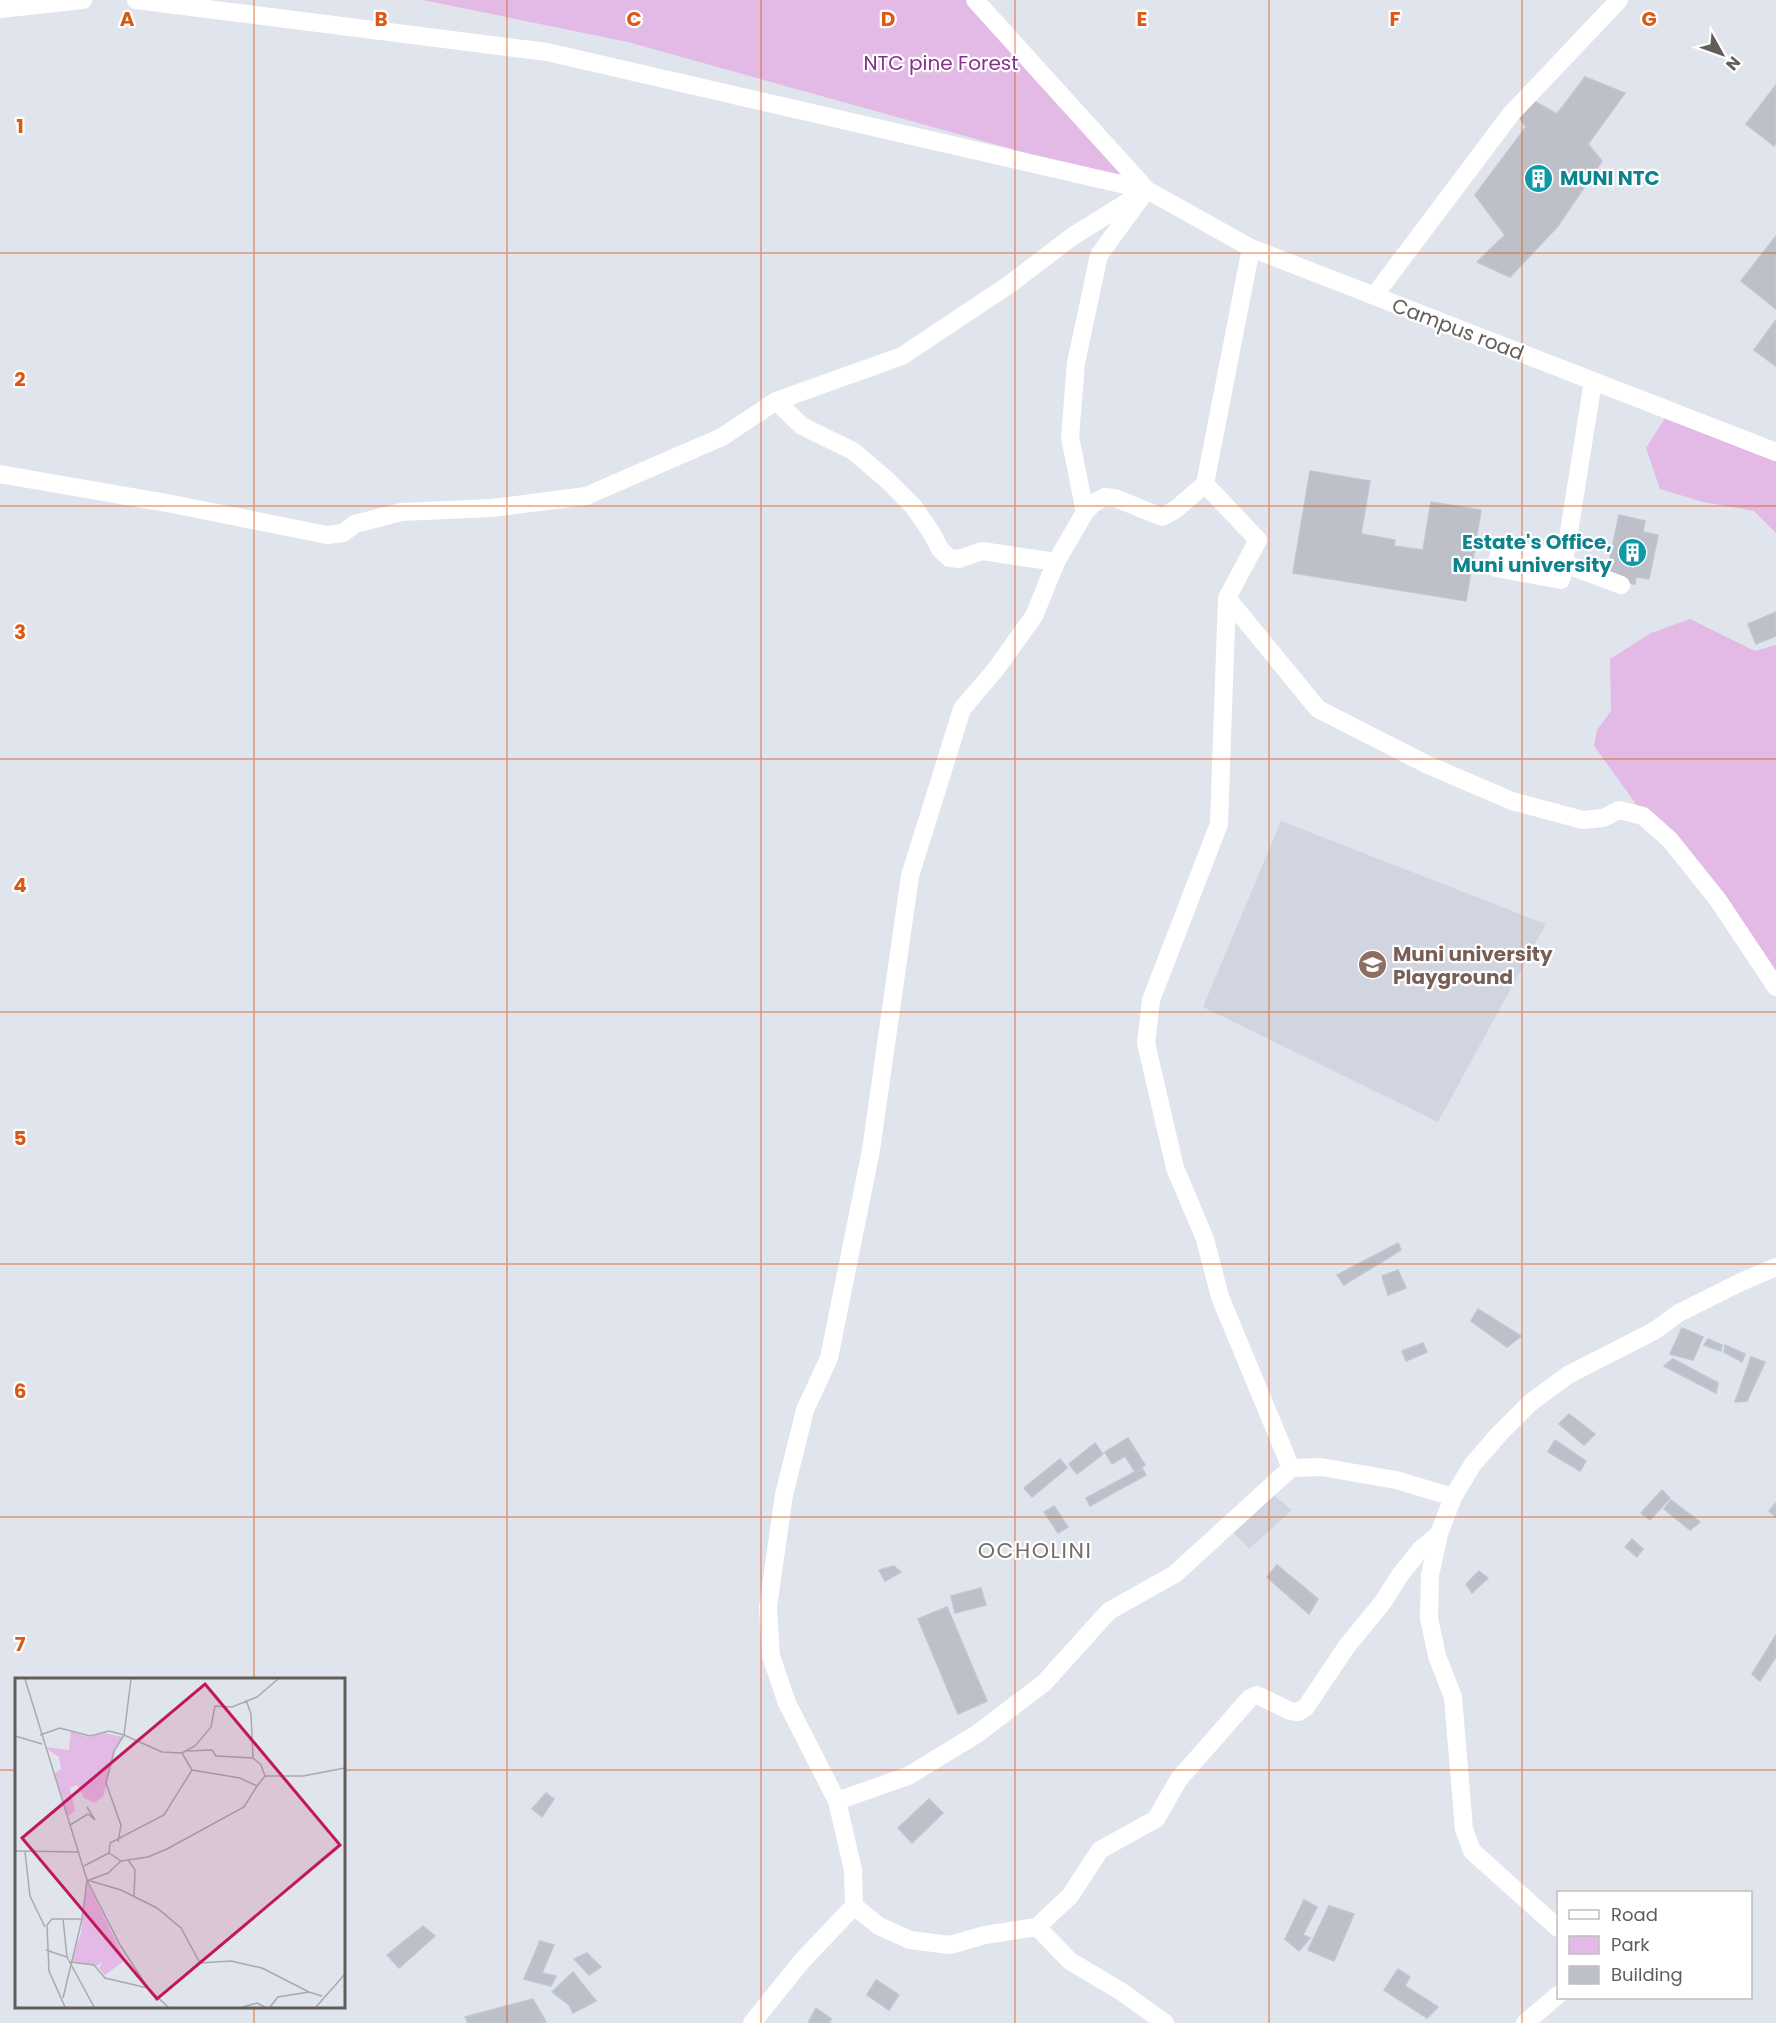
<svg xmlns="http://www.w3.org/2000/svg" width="1776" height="2023" viewBox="0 0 1776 2023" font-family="Poppins,sans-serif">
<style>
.education{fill:#d1d5df}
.green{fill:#e3bae6}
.building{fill:#bdc0c8;stroke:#bec6d2;stroke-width:1.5}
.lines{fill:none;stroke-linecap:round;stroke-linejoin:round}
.minor{stroke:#fff;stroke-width:18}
.grid{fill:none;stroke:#db5914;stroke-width:1.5;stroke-opacity:0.55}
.labels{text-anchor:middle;stroke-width:4.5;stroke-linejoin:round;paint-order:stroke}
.park-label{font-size:20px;fill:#863189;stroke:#fff}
.culture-label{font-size:20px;font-weight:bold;fill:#0d838f;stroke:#fff;text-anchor:start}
.street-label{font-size:20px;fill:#625d59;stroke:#fff}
.education-label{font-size:20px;font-weight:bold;fill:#785e54;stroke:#fff;text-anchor:start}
.quarter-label{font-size:22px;letter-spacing:1.5px;fill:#746e6a;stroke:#fff}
.inset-road{fill:none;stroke:#aaaaae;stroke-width:1.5}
.view{fill:#c2185b;fill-opacity:0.15;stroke:#c2185b;stroke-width:3}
.inset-edge{fill:none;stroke:#625d59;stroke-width:3}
.grid-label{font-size:20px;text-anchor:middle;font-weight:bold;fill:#db5914;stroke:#fff;stroke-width:4.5;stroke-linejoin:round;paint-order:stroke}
</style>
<rect width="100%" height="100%" fill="#e0e4ed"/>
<!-- education -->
<path class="education" d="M 1281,821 L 1546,924 L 1438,1122 L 1203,1007 Z
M 1271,1493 L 1292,1510 L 1249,1549 L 1233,1532 Z"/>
<!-- green -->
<path class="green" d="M 423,0 L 968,0 L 1137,184 L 628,42 Z
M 1667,415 L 1776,459 L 1776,533 L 1754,511 L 1703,502 L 1660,489 L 1646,448 Z
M 1690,619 L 1755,651 L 1776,645 L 1776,979 L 1670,833 L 1636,804 L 1594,746 L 1597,730 L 1611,711 L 1610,659 L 1651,633 Z"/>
<!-- building -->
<path class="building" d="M 1585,77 L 1625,93 L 1588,144 L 1602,161 L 1558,226 L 1510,277 L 1477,262 L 1505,235 L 1475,195 L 1526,127 L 1519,117 L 1532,100 L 1557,114 Z
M 1776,85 L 1776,143 L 1774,146 L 1746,124 Z
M 1776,236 L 1776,309 L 1741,281 Z
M 1776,320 L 1776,366 L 1754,350 Z
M 1310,471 L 1370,481 L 1361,534 L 1395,540 L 1394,546 L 1423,550 L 1431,502 L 1481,510 L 1466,601 L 1293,573 Z
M 1619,515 L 1645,521 L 1643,532 L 1658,535 L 1649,579 L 1636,577 L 1635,584 L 1616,580 L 1607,572 Z
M 1776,612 L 1776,636 L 1756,644 L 1748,624 Z
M 1398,1243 L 1401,1250 L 1344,1285 L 1337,1275 Z
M 1398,1270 L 1406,1288 L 1388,1295 L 1382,1276 Z
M 1478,1309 L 1521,1336 L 1507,1347 L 1471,1321 Z
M 1682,1328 L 1703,1337 L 1693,1360 L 1670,1354 Z
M 1708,1339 L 1722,1345 L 1721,1351 L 1704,1345 Z
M 1423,1343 L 1427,1352 L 1406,1361 L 1402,1351 Z
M 1725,1345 L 1745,1354 L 1742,1362 L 1724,1352 Z
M 1751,1357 L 1765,1362 L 1747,1401 L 1735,1402 Z
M 1673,1359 L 1718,1383 L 1716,1393 L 1664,1366 Z
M 1569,1414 L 1595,1434 L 1584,1445 L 1559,1424 Z
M 1128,1438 L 1145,1465 L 1135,1472 L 1125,1456 L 1112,1464 L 1105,1452 Z
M 1555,1440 L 1586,1461 L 1580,1471 L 1548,1452 Z
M 1095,1443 L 1103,1454 L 1077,1474 L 1069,1464 Z
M 1060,1459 L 1067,1468 L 1032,1497 L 1024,1488 Z
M 1142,1468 L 1146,1475 L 1090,1506 L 1086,1498 Z
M 1662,1490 L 1670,1498 L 1650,1520 L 1641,1513 Z
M 1671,1500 L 1700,1522 L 1690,1530 L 1664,1509 Z
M 1776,1503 L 1776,1517 L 1769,1511 Z
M 1054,1506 L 1068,1527 L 1058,1533 L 1044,1512 Z
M 1632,1539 L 1643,1549 L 1637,1557 L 1625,1547 Z
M 1277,1565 L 1318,1599 L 1309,1614 L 1267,1577 Z
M 894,1566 L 901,1572 L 885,1581 L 879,1570 Z
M 1479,1571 L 1488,1578 L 1472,1593 L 1466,1584 Z
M 981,1588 L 986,1605 L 955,1613 L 951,1596 Z
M 947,1607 L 987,1701 L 958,1714 L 918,1619 Z
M 1776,1635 L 1776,1657 L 1760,1681 L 1752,1674 Z
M 546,1793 L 554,1799 L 542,1817 L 532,1809 Z
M 929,1799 L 943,1813 L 912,1843 L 898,1828 Z
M 1304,1900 L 1317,1907 L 1303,1935 L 1310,1938 L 1299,1951 L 1285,1939 Z
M 1329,1906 L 1354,1914 L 1334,1961 L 1308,1950 Z
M 423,1926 L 435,1936 L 399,1968 L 387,1955 Z
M 540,1941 L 554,1945 L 542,1973 L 556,1976 L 551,1986 L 524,1979 Z
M 587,1953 L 601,1967 L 589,1975 L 574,1959 Z
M 1398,1969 L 1410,1977 L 1405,1986 L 1438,2007 L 1427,2018 L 1384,1990 Z
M 573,1972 L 596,2001 L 573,2013 L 569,2005 L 552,1992 Z
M 876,1980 L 899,1995 L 889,2010 L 867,1995 Z
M 533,1999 L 546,2022 L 468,2023 L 465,2017 Z
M 816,2008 L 831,2019 L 829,2023 L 808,2023 Z"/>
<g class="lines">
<!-- minor -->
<path class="minor" d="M 136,0 L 547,52 L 1147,190 L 1251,248 L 1776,452
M 975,0 L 1147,190
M 0,9 L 83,0
M 1251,248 L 1205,484 L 1258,540 L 1227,598 L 1219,824 L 1151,1000 L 1146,1043 L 1175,1168 L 1205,1239 L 1220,1297 L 1291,1468
M 1374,296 L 1511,114 L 1619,0
M 1593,381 L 1565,557 L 1500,550 L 1496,568 L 1561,580 L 1565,564 L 1621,585
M 776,401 L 802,426 L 853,451 L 887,480 L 913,506 L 931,532 L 940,549 L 949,558 L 959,559 L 982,551 L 1056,562
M 0,474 L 167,503 L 327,535 L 343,533 L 355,524 L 401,512 L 492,508 L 586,496 L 722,437 L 776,401 L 902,356 L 1010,284 L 1073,236 L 1147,190
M 1085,512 L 1070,437 L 1076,363 L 1099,255 L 1140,199
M 1227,598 L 1318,709 L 1428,765 L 1512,801 L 1583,820 L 1603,818 L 1619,810 L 1643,816 L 1670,840 L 1718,900 L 1776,987
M 837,1801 L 787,1703 L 771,1656 L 768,1607 L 784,1495 L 805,1410 L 829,1358 L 871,1150 L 910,876 L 962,709 L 996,669 L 1034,616 L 1056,562 L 1085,512 L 1094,503 L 1105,497 L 1115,498 L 1162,517 L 1175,510 L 1205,484
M 854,1906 L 879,1926 L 910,1940 L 950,1945 L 985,1935 L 1037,1927 L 1070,1896 L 1100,1850 L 1156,1819 L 1179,1779 L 1250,1698 L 1257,1695 L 1290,1711 L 1298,1712 L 1306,1707 L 1347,1646 L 1383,1602 L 1400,1575 L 1420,1550 L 1439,1534
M 1037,1927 L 1070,1961 L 1122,1992 L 1165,2023
M 1558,1928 L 1472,1851 L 1464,1829 L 1453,1697 L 1437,1656 L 1429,1618 L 1430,1575 L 1439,1534 L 1453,1497 L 1473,1464 L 1500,1433 L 1530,1403 L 1568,1375 L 1654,1331 L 1679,1313 L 1741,1282 L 1776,1267
M 752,2023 L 801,1962 L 854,1906 L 853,1870 L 837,1801 L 908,1776 L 977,1734 L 1044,1683 L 1109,1611 L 1175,1574 L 1291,1468 L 1321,1467 L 1396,1480 L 1453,1497
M 1525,2023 L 1558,1995"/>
</g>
<!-- grid -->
<path class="grid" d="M 254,0 L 254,1680M 507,0 L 507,2023M 761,0 L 761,2023M 1015,0 L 1015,2023M 1269,0 L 1269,2023M 1522,0 L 1522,2023M 0,253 L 1776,253M 0,506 L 1776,506M 0,759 L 1776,759M 0,1012 L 1776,1012M 0,1264 L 1776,1264M 0,1517 L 1776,1517M 0,1770 L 16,1770M 344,1770 L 1776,1770M 254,2006 L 254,2023"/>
<!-- icons -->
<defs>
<symbol id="building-disc" viewBox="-11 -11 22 22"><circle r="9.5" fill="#0f9aa8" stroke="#fff"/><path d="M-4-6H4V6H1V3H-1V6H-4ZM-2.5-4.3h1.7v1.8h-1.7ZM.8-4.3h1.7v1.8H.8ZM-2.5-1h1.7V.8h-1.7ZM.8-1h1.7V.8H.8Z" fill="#fff"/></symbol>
<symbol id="school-disc" viewBox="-11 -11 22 22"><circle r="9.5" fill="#8d6e63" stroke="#fff"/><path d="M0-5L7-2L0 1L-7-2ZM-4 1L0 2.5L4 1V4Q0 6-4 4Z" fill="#fff"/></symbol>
</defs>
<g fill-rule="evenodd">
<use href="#building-disc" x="1522" y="162" width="33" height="33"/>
<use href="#building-disc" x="1616" y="536" width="33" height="33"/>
<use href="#school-disc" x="1356" y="948" width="33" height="33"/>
</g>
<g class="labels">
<!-- park labels -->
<g class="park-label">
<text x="941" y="70">NTC pine Forest</text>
</g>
<!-- culture labels -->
<g class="culture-label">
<text x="1560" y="185">MUNI NTC</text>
<text x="1612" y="549" text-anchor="end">Estate's Office,<tspan x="1612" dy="23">Muni university</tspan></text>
</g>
<!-- street labels -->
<g class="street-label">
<text transform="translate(1458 329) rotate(21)" y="7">Campus road</text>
</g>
<!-- education labels -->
<g class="education-label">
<text x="1393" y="961">Muni university<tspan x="1393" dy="23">Playground</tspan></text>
</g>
<!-- quarter labels -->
<g class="quarter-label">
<text x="1035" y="1558">OCHOLINI</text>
</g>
</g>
<!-- overview -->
<g transform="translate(15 1678)">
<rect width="330" height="330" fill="#e0e4ed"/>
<path d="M 56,53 L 73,59 L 89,55 L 108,59 L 102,67 L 88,119 L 79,125 L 69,120 L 62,107 L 55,110 L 60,133 L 53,138 L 39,96 L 46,91 L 44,79 L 29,69 L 54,72 ZM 72,204 L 110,282 L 90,297 L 84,290 L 88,283 L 82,288 L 56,284 L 66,255 Z" fill="#e3bae6"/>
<path class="inset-road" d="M 10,1 L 72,202 L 105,267 L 133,310 L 153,329M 231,22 L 236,36 L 238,80M 25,57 L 45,50 L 75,58 L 94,53 L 109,57 L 116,1M 0,58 L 27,66M 172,73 L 197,72 L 201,78 L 238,80 L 246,87 L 250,98M 167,75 L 177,92 L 225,100 L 242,108 L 250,98 L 288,98 L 330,90M 55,147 L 73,136 L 80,142 L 72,129M 103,164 L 106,147 L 91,105 L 99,73 L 109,57 L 147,74 L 167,75 L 180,68 L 196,49 L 200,28 L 217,29 L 242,19 L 263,1M 0,173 L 64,174M 10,174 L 15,218 L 30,249M 94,175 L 106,183 L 133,179 L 152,171 L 229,129 L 242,108M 113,182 L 120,192 L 119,219M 69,188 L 94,175 L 95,165 L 149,137 L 177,92M 72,202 L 106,212 L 142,230 L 166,250 L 185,285 L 216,283 L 247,290 L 294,314M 74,202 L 93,195 L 106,183M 48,241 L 52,279M 31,272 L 52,279 L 79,329M 55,284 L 79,287 L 90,300 L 133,310M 48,320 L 67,241M 50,329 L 34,293 L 32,247 L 37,241 L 67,241 L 72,202M 228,329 L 242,325 L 250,329M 255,329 L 263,319 L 294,314 L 307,318M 301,329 L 330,296"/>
<path class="view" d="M 190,6 L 325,167 L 142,321 L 7,160 Z"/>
<rect width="330" height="330" class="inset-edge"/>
</g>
<g class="grid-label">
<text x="127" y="26">A</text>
<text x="381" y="26">B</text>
<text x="634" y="26">C</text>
<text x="888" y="26">D</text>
<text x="1142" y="26">E</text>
<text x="1395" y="26">F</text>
<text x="1649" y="26">G</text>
<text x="20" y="133">1</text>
<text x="20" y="386">2</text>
<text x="20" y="639">3</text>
<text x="20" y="892">4</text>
<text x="20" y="1145">5</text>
<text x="20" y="1398">6</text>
<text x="20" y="1651">7</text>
</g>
<!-- legend -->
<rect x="1557" y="1891" width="195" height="108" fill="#ffffff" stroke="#c0bebd" stroke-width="1.5"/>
<rect x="1569" y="1910" width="30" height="9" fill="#ffffff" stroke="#c0bebd" stroke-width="1.5"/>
<text x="1611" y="1921" font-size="18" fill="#625d59">Road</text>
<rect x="1569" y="1936" width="30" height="18" fill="#e3bae6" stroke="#c0bebd" stroke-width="1.5"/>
<text x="1611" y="1951" font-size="18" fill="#625d59">Park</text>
<rect x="1569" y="1966" width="30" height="18" fill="#bdc0c8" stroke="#c0bebd" stroke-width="1.5"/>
<text x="1611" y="1981" font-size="18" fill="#625d59">Building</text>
<!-- north arrow -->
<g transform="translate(1722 54) rotate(130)" stroke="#ffffff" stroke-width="4.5" paint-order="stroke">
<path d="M0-4.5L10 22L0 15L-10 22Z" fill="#625d59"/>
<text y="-9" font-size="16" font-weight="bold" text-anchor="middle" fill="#625d59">N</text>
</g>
</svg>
